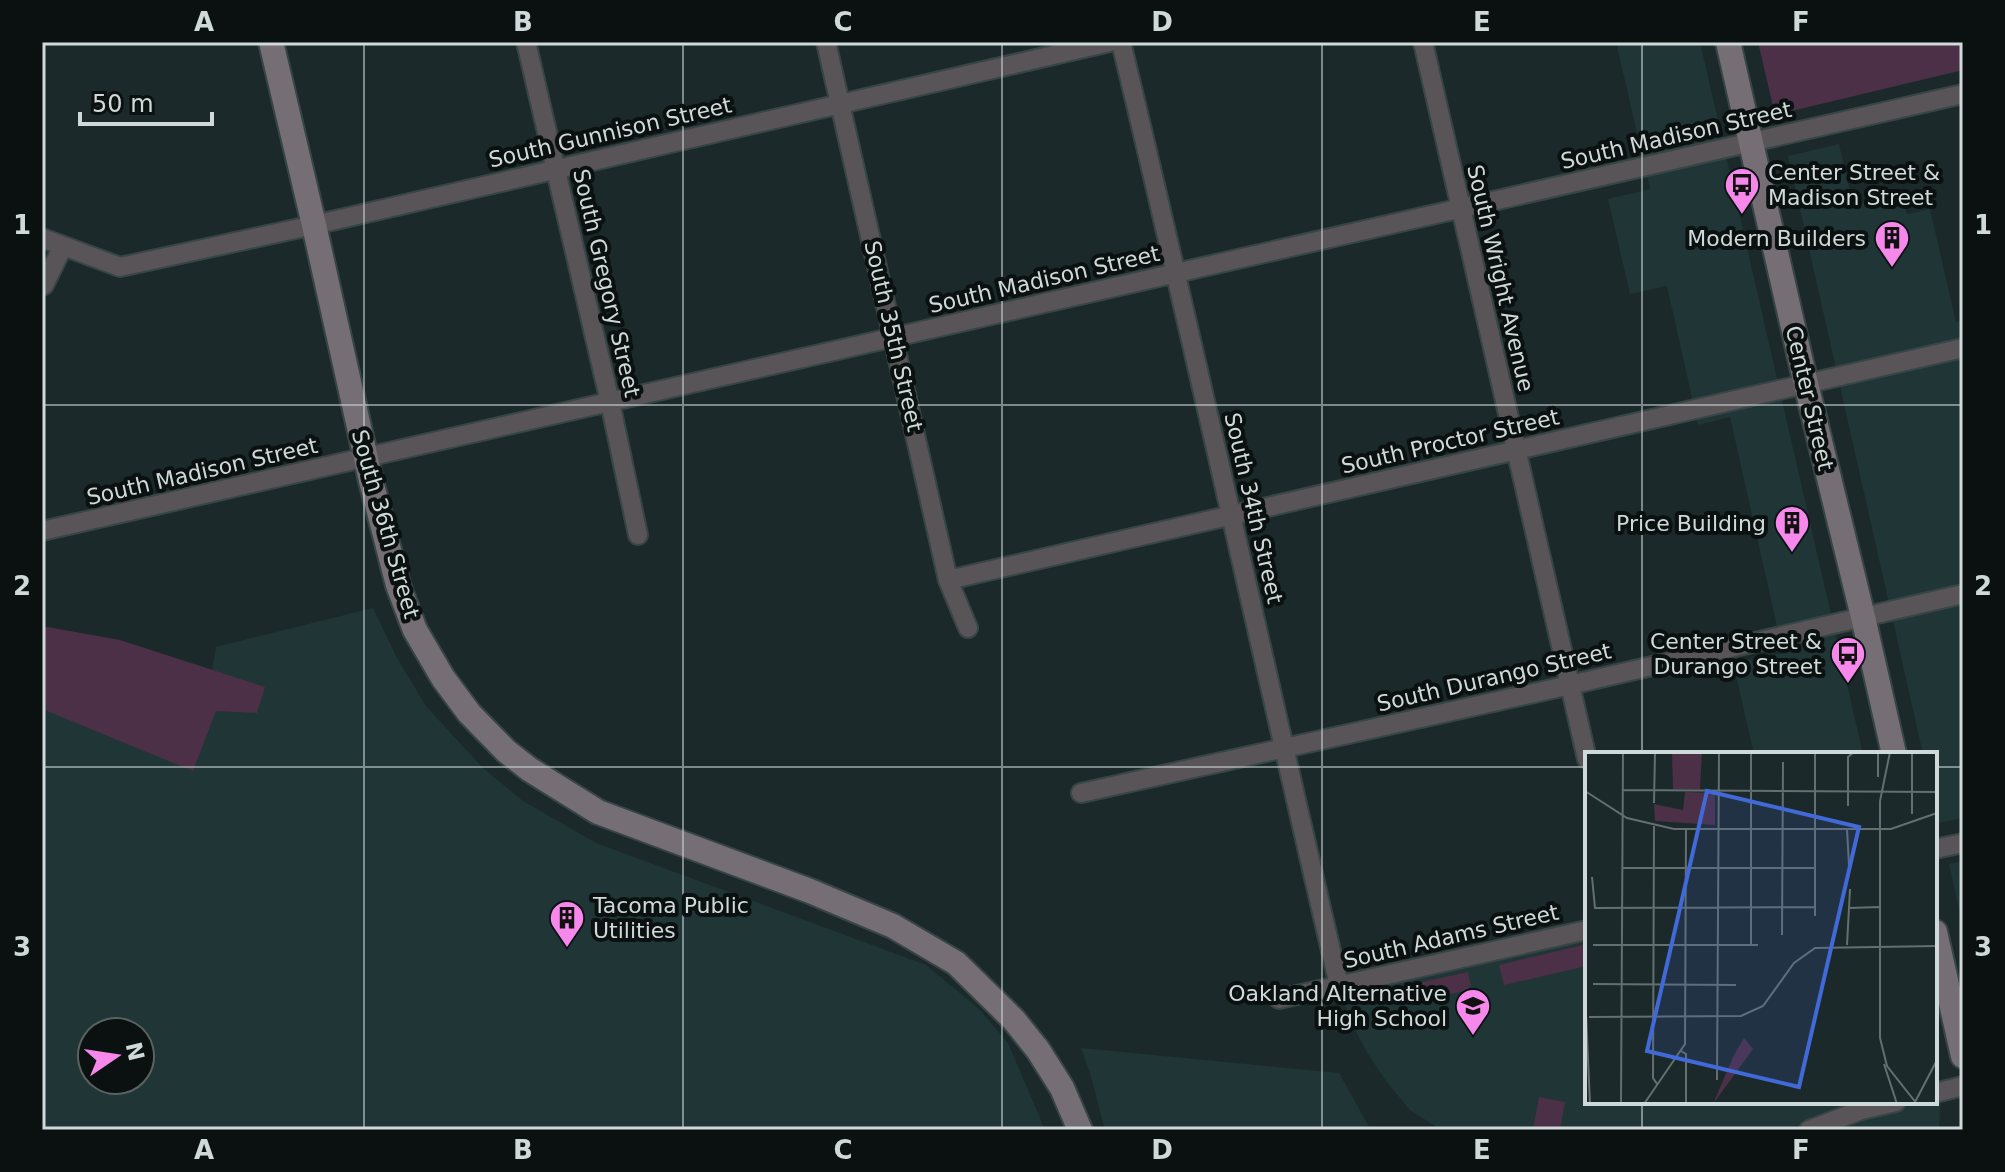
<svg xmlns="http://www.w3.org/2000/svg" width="2005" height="1172" viewBox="0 0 2005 1172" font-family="'DejaVu Sans',sans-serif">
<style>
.built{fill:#203536;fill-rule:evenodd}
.green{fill:#4b3047}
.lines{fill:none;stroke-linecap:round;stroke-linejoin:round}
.street-casing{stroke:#384546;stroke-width:22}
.secondary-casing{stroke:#384546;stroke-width:28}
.street{stroke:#595458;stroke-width:18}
.secondary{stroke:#756e74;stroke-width:24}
.grid{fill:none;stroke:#d0d9d9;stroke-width:2;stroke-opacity:0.55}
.labels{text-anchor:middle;stroke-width:8;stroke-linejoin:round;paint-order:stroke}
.street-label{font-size:22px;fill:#d0d9d9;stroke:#0b1111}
.poi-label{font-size:22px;fill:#d0d9d9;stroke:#0b1111;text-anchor:end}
.inset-road{fill:none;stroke:#636f70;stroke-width:2}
.view{fill:#416ad8;fill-opacity:0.15;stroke:#416ad8;stroke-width:4}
.inset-edge{fill:none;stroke:#d0d9d9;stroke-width:4}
.neatline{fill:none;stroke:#d0d9d9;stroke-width:3}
.grid-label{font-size:26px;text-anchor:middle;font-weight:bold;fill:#d0d9d9}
</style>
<rect width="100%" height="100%" fill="#1b292a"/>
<!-- built -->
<path class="built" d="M 1616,42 L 1700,42 L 1863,754 L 1754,754 L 1733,663 L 1783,653 L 1730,417 L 1698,425 L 1667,286 L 1630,294 L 1608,199 L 1650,189 Z
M 1839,144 L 1853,205 L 1902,194 L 1907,214 L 1930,209 L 1956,322 L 1963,321 L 1963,818 L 1938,823 L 1935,808 L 1935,754 L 1923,754 L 1788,156 Z
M 373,608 L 396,656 L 426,706 L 483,768 L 523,801 L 596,843 L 926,965 L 978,1008 L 1008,1043 L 1040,1118 L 1044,1130 L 42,1130 L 42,699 L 193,771 L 216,647 ZM 92,1032 L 140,1032 L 140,1080 L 92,1080 Z
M 1963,861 L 1963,927 L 1949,864 Z
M 1587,930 L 1587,1102 L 1935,1102 L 1935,1070 L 1941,1096 L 1939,1130 L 1441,1130 L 1410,1110 L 1386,1081 L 1368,1054 L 1350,1021 L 1339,985 Z
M 1081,1048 L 1339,1073 L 1371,1130 L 1105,1130 L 1090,1073 Z"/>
<!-- green -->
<path class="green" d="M 1758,42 L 1963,42 L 1963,70 L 1775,115 Z
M 42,626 L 120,640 L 265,687 L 257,713 L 216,711 L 193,771 L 42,709 Z
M 1587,944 L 1587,966 L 1504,985 L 1499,965 Z
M 1468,972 L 1471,986 L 1469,987 L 1469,990 L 1438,997 L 1437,989 L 1410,995 L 1408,985 Z
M 1539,1097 L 1565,1102 L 1560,1130 L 1533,1130 Z"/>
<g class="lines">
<defs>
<path id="street" d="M 526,42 L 610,402 L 638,535
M 826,42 L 948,580 L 968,628
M 1121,42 C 1197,356 1265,671 1339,985
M 1423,42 L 1587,759
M 42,238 L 120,267 L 314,225 L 1110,42
M 42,286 L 44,285 L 63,246
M 42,531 L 1963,94
M 948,580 L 1963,348
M 1081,793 L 1570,685 L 1963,594
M 1935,849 L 1963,843
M 1279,999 L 1587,930
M 1935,1093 L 1963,1086
M 1809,1130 L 1861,1110 L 1896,1102"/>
<path id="secondary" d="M 271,42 L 314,225 L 371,481 L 398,585 L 415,630 L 443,678 L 469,713 L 506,751 L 529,769 L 598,812 L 810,891 L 893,926 L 956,963 L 1014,1020 L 1038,1050 L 1062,1088 L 1080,1130
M 1728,42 L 1806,384 L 1863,617 L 1894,754
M 1935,932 L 1963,1056"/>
</defs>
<!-- street casing -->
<use href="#street" class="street-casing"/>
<!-- secondary casing -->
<use href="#secondary" class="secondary-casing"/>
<!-- street -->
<use href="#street" class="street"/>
<!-- secondary -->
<use href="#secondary" class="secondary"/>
</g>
<!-- grid -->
<path class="grid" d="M 364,42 L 364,1130M 683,42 L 683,1130M 1002,42 L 1002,1130M 1322,42 L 1322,1130M 1642,42 L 1642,754M 42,405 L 1963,405M 42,767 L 1587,767M 1935,767 L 1963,767M 1642,1102 L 1642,1130"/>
<!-- icons -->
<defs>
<symbol id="bus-pin" viewBox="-11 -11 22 30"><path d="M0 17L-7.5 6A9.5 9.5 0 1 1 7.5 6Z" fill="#f788eb" stroke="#0b1111"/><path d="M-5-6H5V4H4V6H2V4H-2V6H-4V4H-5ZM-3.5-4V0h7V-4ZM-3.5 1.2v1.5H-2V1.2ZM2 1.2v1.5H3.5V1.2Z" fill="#111"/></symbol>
<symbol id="building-pin" viewBox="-11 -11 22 30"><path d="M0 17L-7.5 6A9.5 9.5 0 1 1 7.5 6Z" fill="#f788eb" stroke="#0b1111"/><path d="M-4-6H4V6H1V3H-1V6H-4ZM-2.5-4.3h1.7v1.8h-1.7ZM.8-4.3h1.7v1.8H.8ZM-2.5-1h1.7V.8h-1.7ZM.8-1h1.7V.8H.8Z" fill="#111"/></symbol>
<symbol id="school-pin" viewBox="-11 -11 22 30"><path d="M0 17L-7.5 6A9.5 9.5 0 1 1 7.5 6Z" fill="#f788eb" stroke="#0b1111"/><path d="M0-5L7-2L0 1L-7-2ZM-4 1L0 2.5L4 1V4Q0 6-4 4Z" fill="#111"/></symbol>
</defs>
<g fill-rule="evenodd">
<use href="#bus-pin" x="1722" y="165" width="40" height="54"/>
<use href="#building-pin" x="1872" y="218" width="40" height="54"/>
<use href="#building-pin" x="1772" y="503" width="40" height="54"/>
<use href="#bus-pin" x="1828" y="634" width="40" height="54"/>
<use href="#building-pin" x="547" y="898" width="40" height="54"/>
<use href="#school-pin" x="1453" y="986" width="40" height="54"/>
</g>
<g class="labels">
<!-- street labels -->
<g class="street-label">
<text transform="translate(610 132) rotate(-13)" y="8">South Gunnison Street</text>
<text transform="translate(1676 135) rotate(-13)" y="8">South Madison Street</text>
<text transform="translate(1501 278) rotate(77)" y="8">South Wright Avenue</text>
<text transform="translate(1044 279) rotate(-13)" y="8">South Madison Street</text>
<text transform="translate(607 283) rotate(77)" y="8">South Gregory Street</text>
<text transform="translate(894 336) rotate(77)" y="8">South 35th Street</text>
<text transform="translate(1810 398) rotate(77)" y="8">Center Street</text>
<text transform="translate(1450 441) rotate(-13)" y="8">South Proctor Street</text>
<text transform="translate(202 471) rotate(-13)" y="8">South Madison Street</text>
<text transform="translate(1254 508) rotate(77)" y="8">South 34th Street</text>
<text transform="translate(386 524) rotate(74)" y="8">South 36th Street</text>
<text transform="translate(1494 677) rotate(-13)" y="8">South Durango Street</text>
<text transform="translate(1451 936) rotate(-13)" y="8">South Adams Street</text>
</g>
<!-- poi labels -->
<g class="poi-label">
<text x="1768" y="180" text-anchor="start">Center Street &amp;<tspan x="1768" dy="25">Madison Street</tspan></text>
<text x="1866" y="246">Modern Builders</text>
<text x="1766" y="531">Price Building</text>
<text x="1822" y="649">Center Street &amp;<tspan x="1822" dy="25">Durango Street</tspan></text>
<text x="593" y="913" text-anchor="start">Tacoma Public<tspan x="593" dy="25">Utilities</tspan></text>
<text x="1447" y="1001">Oakland Alternative<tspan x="1447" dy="25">High School</tspan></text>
</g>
</g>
<!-- overview -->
<g transform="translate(1585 752)">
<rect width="352" height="352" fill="#1b292a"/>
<path d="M 87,0 L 117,0 L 115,37 L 88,37 ZM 100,40 L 130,41 L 130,73 L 70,69 L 69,52 L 98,58 ZM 159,286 L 168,297 L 128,352 L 149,303 Z" fill="#4b3047"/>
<path class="inset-road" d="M 10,0 L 38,0M 305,0 L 295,49 L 295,286 L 302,314 L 332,352M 134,1 L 166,1M 318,1 L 352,1M 293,25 L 293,0M 38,38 L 352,40M 0,39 L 42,66 L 89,77 L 306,77 L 352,61M 69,51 L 70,0M 263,54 L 263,5 L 269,0M 327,62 L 327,0M 69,74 L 68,326 L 72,332M 262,77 L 264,113M 37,116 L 230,116M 7,125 L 10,156 L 230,155M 264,156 L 294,155M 230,164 L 230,0M 197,183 L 198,10M 8,193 L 173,193M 262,193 L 265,137M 166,194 L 166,0M 8,232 L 151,233M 0,239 L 5,352M 4,265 L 156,264 L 178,254 L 209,211 L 230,196 L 352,194M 96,299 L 101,302 L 101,352M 299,312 L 312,352M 132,328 L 134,0M 36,352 L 38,0M 59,352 L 100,292 L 101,77M 329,352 L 352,308"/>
<path class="view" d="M 122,39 L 274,75 L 214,335 L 62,299 Z"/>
<rect width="352" height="352" class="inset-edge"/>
</g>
<!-- border -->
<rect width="2005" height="1172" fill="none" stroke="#0b1111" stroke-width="88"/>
<!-- north arrow -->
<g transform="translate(116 1056) rotate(77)"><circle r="38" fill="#0b1111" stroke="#5a6161" stroke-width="2"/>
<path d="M0-6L14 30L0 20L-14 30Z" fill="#f788eb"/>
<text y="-12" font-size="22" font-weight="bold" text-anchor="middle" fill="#d0d9d9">N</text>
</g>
<!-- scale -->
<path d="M80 112v12h132v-12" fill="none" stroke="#d0d9d9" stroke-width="4"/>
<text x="92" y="112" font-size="24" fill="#d0d9d9" stroke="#0b1111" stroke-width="6" paint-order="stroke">50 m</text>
<rect x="44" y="44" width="1917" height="1084" class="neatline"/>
<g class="grid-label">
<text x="204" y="31">A</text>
<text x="523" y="31">B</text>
<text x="843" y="31">C</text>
<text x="1162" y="31">D</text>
<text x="1482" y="31">E</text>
<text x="1801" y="31">F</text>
<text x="22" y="234">1</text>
<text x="1983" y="234">1</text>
<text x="22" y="595">2</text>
<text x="1983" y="595">2</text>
<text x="22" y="956">3</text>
<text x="1983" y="956">3</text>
<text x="204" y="1159">A</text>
<text x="523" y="1159">B</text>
<text x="843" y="1159">C</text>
<text x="1162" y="1159">D</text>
<text x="1482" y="1159">E</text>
<text x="1801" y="1159">F</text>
</g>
</svg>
